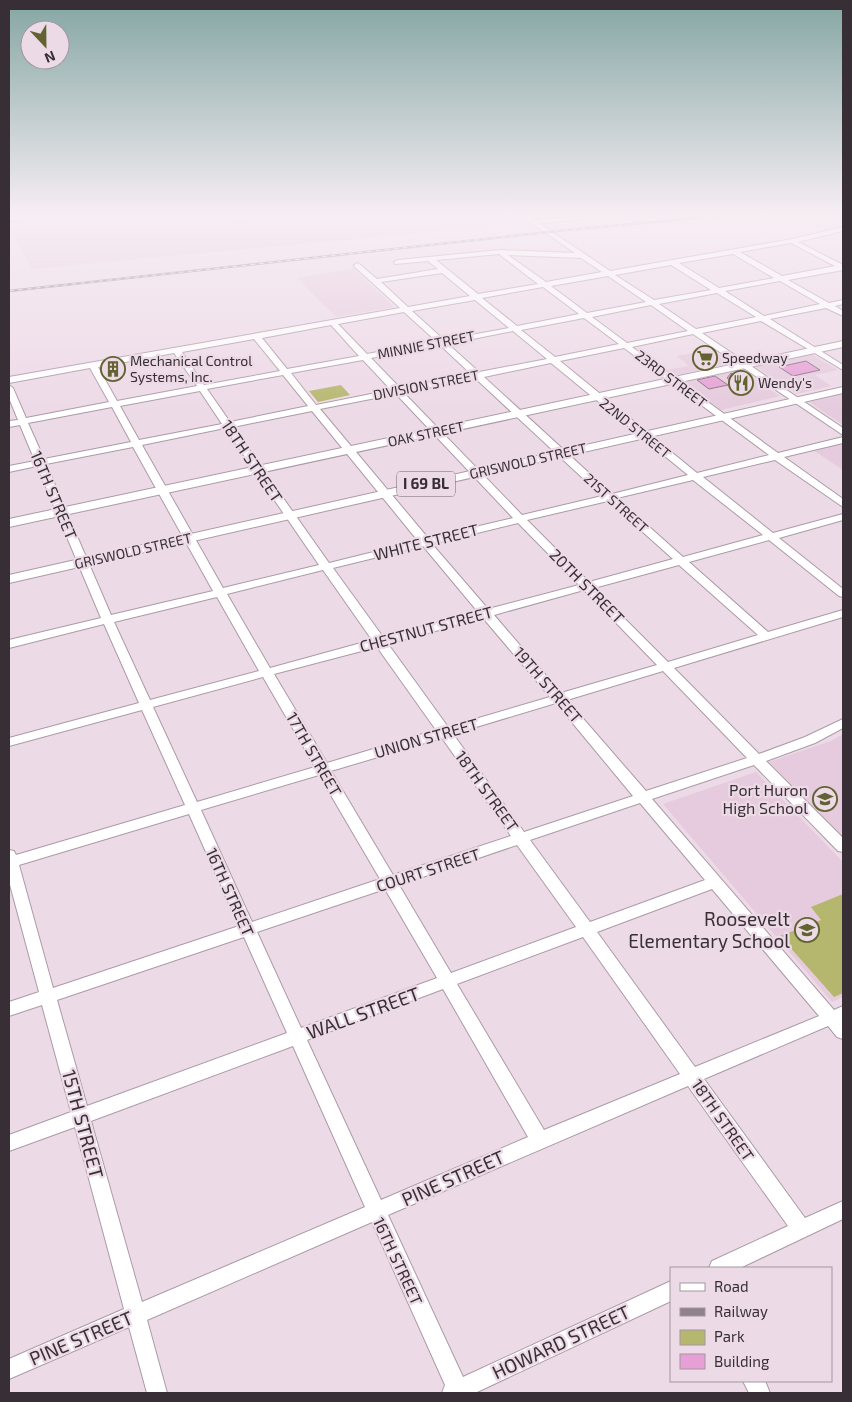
<svg xmlns="http://www.w3.org/2000/svg" width="852" height="1402" viewBox="0 0 852 1402" font-family="'Exo 2',sans-serif">
<style>
.built{fill:#e5cbdd}
.green{fill:#b5b76e}
.building{fill:#e6a0d5;stroke:#806f7b}
.lines{fill:none;stroke-linecap:round;stroke-linejoin:round}
.minor-casing{stroke:#ac9aa7;stroke-width:2}
.major-casing{stroke:#ac9aa7;stroke-width:2}
.minor{fill:#fff;fill-rule:evenodd}
.major{fill:#fff;fill-rule:evenodd}
.rail-casing{stroke:#8f828b;stroke-width:2.5}
.rail{stroke:#eddae7;stroke-width:1;stroke-dasharray:4.5;stroke-linecap:butt}
.labels{text-anchor:middle;stroke-width:4.5;stroke-linejoin:round;paint-order:stroke}
.far-street-label{font-size:14px;fill:#372f35;stroke:#eddae7}
.far-poi-label{font-size:14px;fill:#372f35;stroke:#eddae7;text-anchor:start}
.shield{fill:#eddae7;stroke:#6e626a;stroke-width:1}
.shield-label{font-size:15px;font-weight:bold;fill:#372f35}
.street-label{font-size:16px;fill:#372f35;stroke:#eddae7}
.poi-label{font-size:16px;fill:#372f35;stroke:#eddae7;text-anchor:end}
.near-poi-label{font-size:19px;fill:#372f35;stroke:#eddae7;text-anchor:end}
.near-street-label{font-size:19px;fill:#372f35;stroke:#eddae7}
</style>
<rect width="100%" height="100%" fill="#eddae7"/>
<!-- built -->
<path class="built" d="M 52,216 L 223,216 L 229,222 L 275,216 L 507,216 L 518,224 L 32,269 L 9,228 L 9,222 Z
M 353,268 L 394,307 L 336,317 L 297,278 Z
M 711,349 L 731,363 L 672,376 L 665,370 L 689,366 L 677,356 Z
M 811,354 L 838,370 L 815,375 L 831,386 L 797,394 L 755,366 Z
M 740,369 L 780,396 L 721,410 L 681,381 Z
M 843,394 L 843,425 L 809,402 Z
M 843,443 L 843,470 L 813,450 Z
M 843,734 L 843,837 L 769,762 L 831,741 Z
M 756,772 L 843,862 L 843,997 L 832,1002 L 663,804 Z"/>
<!-- green -->
<path class="green" d="M 341,385 L 350,395 L 318,402 L 309,391 Z
M 843,894 L 843,993 L 834,997 L 780,936 L 821,920 L 811,907 Z"/>
<!-- building -->
<path class="building" d="M 806,361 L 820,370 L 793,376 L 779,367 Z
M 731,373 L 752,387 L 743,389 L 727,378 Z
M 715,376 L 728,385 L 709,389 L 697,380 Z"/>
<g class="lines">
<defs>
<path id="minor" d="M 18,216 L 38,216 L 9,221 L 9,217 Z
M 228,216 L 263,216 L 238,220 Z
M 521,216 L 528,216 L 534,220 L 599,216 L 596,218 L 539,223 L 610,271 L 792,239 L 843,227 L 843,231 L 798,242 L 843,265 L 843,270 L 788,280 L 829,303 L 843,300 L 843,304 L 835,306 L 843,311 L 843,316 L 826,308 L 770,319 L 843,365 L 843,370 L 761,321 L 702,333 L 843,428 L 843,435 L 693,334 L 632,347 L 778,453 L 843,437 L 843,443 L 784,457 L 843,499 L 843,507 L 775,460 L 703,477 L 773,533 L 843,514 L 843,520 L 779,538 L 843,589 L 843,597 L 839,596 L 769,540 L 689,562 L 768,632 L 843,610 L 843,617 L 674,668 L 759,754 L 805,737 L 843,719 L 843,728 L 815,743 L 766,761 L 843,838 L 843,852 L 838,851 L 754,765 L 652,799 L 834,1010 L 843,1006 L 843,1039 L 837,1037 L 828,1026 L 704,1079 L 805,1218 L 843,1201 L 843,1219 L 740,1268 L 709,1268 L 712,1261 L 788,1226 L 688,1086 L 388,1215 L 463,1377 L 671,1281 L 671,1301 L 475,1393 L 442,1393 L 445,1385 L 372,1222 L 147,1320 L 167,1393 L 147,1393 L 129,1327 L 9,1379 L 9,1359 L 124,1309 L 75,1127 L 9,1151 L 9,1135 L 71,1112 L 42,1005 L 9,1016 L 9,1002 L 39,992 L 9,881 L 9,850 L 14,851 L 16,855 L 185,805 L 142,710 L 9,746 L 9,738 L 139,703 L 104,624 L 9,648 L 9,640 L 101,618 L 37,466 L 9,472 L 9,466 L 35,461 L 20,425 L 9,427 L 9,421 L 18,420 L 9,398 L 9,385 L 13,388 L 26,418 L 109,402 L 90,368 L 9,383 L 9,377 L 400,308 L 355,267 L 354,265 L 358,263 L 377,279 L 438,269 L 428,261 L 395,264 L 394,262 L 398,260 L 500,250 L 575,253 ZM 791,243 L 835,266 L 782,276 L 740,252 ZM 499,254 L 538,284 L 478,294 L 436,260 ZM 733,254 L 774,278 L 719,288 L 679,263 ZM 508,255 L 581,258 L 602,272 L 546,282 ZM 671,265 L 711,290 L 654,300 L 615,275 ZM 442,273 L 470,296 L 408,307 L 381,282 ZM 608,276 L 646,302 L 587,313 L 551,286 ZM 780,281 L 820,304 L 764,316 L 725,291 ZM 543,287 L 579,314 L 517,326 L 482,298 ZM 717,293 L 756,317 L 696,329 L 659,304 ZM 475,300 L 509,328 L 444,340 L 412,311 ZM 651,305 L 688,331 L 627,343 L 592,317 ZM 404,312 L 436,341 L 367,354 L 338,324 ZM 584,318 L 619,344 L 555,357 L 521,330 ZM 331,325 L 359,356 L 287,369 L 262,338 ZM 513,331 L 547,359 L 479,372 L 448,344 ZM 254,339 L 280,371 L 204,385 L 182,352 ZM 440,345 L 471,374 L 400,388 L 371,358 ZM 624,348 L 769,455 L 697,473 L 560,361 ZM 174,353 L 197,386 L 117,401 L 98,367 ZM 363,360 L 391,390 L 316,405 L 291,373 ZM 551,363 L 688,475 L 612,494 L 484,377 ZM 283,375 L 308,406 L 230,422 L 207,389 ZM 475,378 L 602,496 L 522,515 L 404,393 ZM 200,391 L 222,424 L 139,440 L 120,406 ZM 396,394 L 513,518 L 428,538 L 320,409 ZM 112,407 L 131,442 L 44,459 L 28,423 ZM 312,411 L 418,541 L 329,563 L 233,427 ZM 225,428 L 319,565 L 223,588 L 142,445 ZM 133,447 L 213,591 L 111,615 L 46,464 ZM 693,480 L 763,535 L 683,557 L 617,498 ZM 608,501 L 673,559 L 589,582 L 527,520 ZM 518,523 L 579,585 L 488,609 L 432,544 ZM 423,546 L 478,612 L 383,637 L 333,568 ZM 679,565 L 758,635 L 668,662 L 594,588 ZM 323,570 L 372,640 L 270,668 L 227,594 ZM 584,590 L 657,665 L 561,693 L 494,615 ZM 217,597 L 259,671 L 150,700 L 114,622 ZM 483,618 L 550,697 L 448,727 L 388,644 ZM 377,647 L 436,730 L 327,763 L 274,674 ZM 663,671 L 747,758 L 646,791 L 567,700 ZM 263,677 L 315,767 L 197,802 L 153,707 ZM 556,703 L 633,796 L 524,832 L 453,734 ZM 442,738 L 511,836 L 393,875 L 331,771 ZM 319,775 L 380,879 L 252,922 L 201,810 ZM 640,803 L 705,880 L 590,922 L 530,840 ZM 189,814 L 239,926 L 53,988 L 19,865 ZM 517,845 L 576,927 L 451,973 L 399,885 ZM 385,889 L 437,978 L 301,1028 L 257,932 ZM 712,889 L 819,1016 L 695,1067 L 597,932 ZM 244,937 L 287,1033 L 87,1106 L 57,1000 ZM 583,937 L 680,1074 L 544,1130 L 457,984 ZM 443,989 L 528,1137 L 381,1200 L 307,1040 ZM 293,1046 L 365,1207 L 142,1302 L 91,1121 Z
M 743,1381 L 765,1381 L 770,1393 L 749,1393 Z"/>
<path id="major" d="M 843,341 L 843,347 L 9,527 L 9,519 Z
M 843,387 L 843,393 L 9,583 L 9,575 Z"/>
</defs>
<!-- minor casing -->
<use href="#minor" class="minor-casing"/>
<!-- major casing -->
<use href="#major" class="major-casing"/>
<!-- minor -->
<use href="#minor" class="minor"/>
<!-- major -->
<use href="#major" class="major"/>
<defs>
<path id="rail" d="M 713,218 L 732,216
M 9,291 L 567,230 L 719,216"/>
</defs>
<!-- rail casing -->
<use href="#rail" class="rail-casing"/>
<!-- rail -->
<use href="#rail" class="rail"/>
</g>
<!-- sky -->
<linearGradient id="sky" x2="0" y2="1"><stop stop-color="#84a6a3"/><stop offset="0.52" stop-color="#f7eef4"/><stop offset="1" stop-color="#f7eef4" stop-opacity="0"/></linearGradient>
<rect width="852" height="412" fill="url(#sky)"/>
<!-- icons -->
<defs>
<symbol id="supermarket-ring" viewBox="-11 -11 22 22"><circle r="9.5" fill="#eddae7" stroke="#626331" stroke-width="1.5"/><path d="M-6-5.5h2.5l.6 2H6L4.5 2H-2.5L-4.4-4H-6ZM-1.5 3.2a1.3 1.3 0 1 0 .1 0ZM3 3.2a1.3 1.3 0 1 0 .1 0Z" fill="#626331"/></symbol>
<symbol id="building-ring" viewBox="-11 -11 22 22"><circle r="9.5" fill="#eddae7" stroke="#626331" stroke-width="1.5"/><path d="M-4-6H4V6H1V3H-1V6H-4ZM-2.5-4.3h1.7v1.8h-1.7ZM.8-4.3h1.7v1.8H.8ZM-2.5-1h1.7V.8h-1.7ZM.8-1h1.7V.8H.8Z" fill="#626331"/></symbol>
<symbol id="restaurant-ring" viewBox="-11 -11 22 22"><circle r="9.5" fill="#eddae7" stroke="#626331" stroke-width="1.5"/><path d="M-5-6h1v4h1v-4h1v4h1v-4h1v5L-1.5 .5V6h-2V.5L-5-1ZM5-6V6H3V1.5H1.5Q1.5-4 5-6Z" fill="#626331"/></symbol>
<symbol id="school-ring" viewBox="-11 -11 22 22"><circle r="9.5" fill="#eddae7" stroke="#626331" stroke-width="1.5"/><path d="M0-5L7-2L0 1L-7-2ZM-4 1L0 2.5L4 1V4Q0 6-4 4Z" fill="#626331"/></symbol>
</defs>
<g fill-rule="evenodd">
<use href="#supermarket-ring" x="691" y="344" width="28" height="28"/>
<use href="#building-ring" x="99" y="355" width="28" height="28"/>
<use href="#restaurant-ring" x="727" y="369" width="28" height="28"/>
<use href="#school-ring" x="811" y="785" width="28" height="28"/>
<use href="#school-ring" x="793" y="916" width="28" height="28"/>
</g>
<g class="labels">
<!-- far-street labels -->
<g class="far-street-label">
<text transform="translate(426 345) rotate(-11)" y="5">MINNIE STREET</text>
<text transform="translate(671 379) rotate(37)" y="5">23RD STREET</text>
<text transform="translate(426 385) rotate(-11)" y="5">DIVISION STREET</text>
<text transform="translate(635 428) rotate(39)" y="5">22ND STREET</text>
<text transform="translate(426 434) rotate(-12)" y="5">OAK STREET</text>
<text transform="translate(528 461) rotate(-13)" y="5">GRISWOLD STREET</text>
<text transform="translate(616 503) rotate(42)" y="5">21ST STREET</text>
<text transform="translate(133 551) rotate(-13)" y="5">GRISWOLD STREET</text>
</g>
<!-- far-poi labels -->
<g class="far-poi-label">
<text x="722" y="363">Speedway</text>
<text x="130" y="366">Mechanical Control<tspan x="130" dy="16">Systems, Inc.</tspan></text>
<text x="758" y="388">Wendy's</text>
</g>
<!-- shield labels -->
<rect class="shield" x="397" y="471.5" width="58" height="25" rx="4"/>
<g class="shield-label">
<text x="426" y="489">I 69 BL</text>
</g>
<!-- street labels -->
<g class="street-label">
<text transform="translate(252 461) rotate(56)" y="6">18TH STREET</text>
<text transform="translate(54 495) rotate(67)" y="6">16TH STREET</text>
<text transform="translate(426 542) rotate(-14)" y="6">WHITE STREET</text>
<text transform="translate(587 586) rotate(45)" y="6">20TH STREET</text>
<text transform="translate(426 629) rotate(-15)" y="6">CHESTNUT STREET</text>
<text transform="translate(548 685) rotate(49)" y="6">19TH STREET</text>
<text transform="translate(426 738) rotate(-16)" y="6">UNION STREET</text>
<text transform="translate(314 754) rotate(60)" y="6">17TH STREET</text>
<text transform="translate(487 791) rotate(54)" y="6">18TH STREET</text>
<text transform="translate(428 870) rotate(-18)" y="6">COURT STREET</text>
<text transform="translate(230 892) rotate(66)" y="6">16TH STREET</text>
<text transform="translate(723 1120) rotate(55)" y="6">18TH STREET</text>
<text transform="translate(398 1261) rotate(65)" y="6">16TH STREET</text>
</g>
<!-- poi labels -->
<g class="poi-label">
<text x="808" y="796">Port Huron<tspan x="808" dy="18">High School</tspan></text>
</g>
<!-- near-poi labels -->
<g class="near-poi-label">
<text x="790" y="926">Roosevelt<tspan x="790" dy="22">Elementary School</tspan></text>
</g>
<!-- near-street labels -->
<g class="near-street-label">
<text transform="translate(363 1013) rotate(-20)" y="7">WALL STREET</text>
<text transform="translate(83 1124) rotate(75)" y="7">15TH STREET</text>
<text transform="translate(453 1178) rotate(-24)" y="7">PINE STREET</text>
<text transform="translate(81 1338) rotate(-23)" y="7">PINE STREET</text>
<text transform="translate(561 1342) rotate(-25)" y="7">HOWARD STREET</text>
</g>
</g>
<!-- border -->
<rect width="852" height="1402" fill="none" stroke="#372f35" stroke-width="20"/>
<!-- legend -->
<rect x="670" y="1267" width="162" height="115" fill="#eddae7" stroke="#a496a0"/>
<rect x="680" y="1283" width="25" height="8" fill="#ffffff" stroke="#a496a0"/>
<text x="714" y="1292" font-size="15" fill="#372f35">Road</text>
<rect x="680" y="1308" width="25" height="8" fill="#8f828b" stroke="#a496a0"/>
<text x="714" y="1317" font-size="15" fill="#372f35">Railway</text>
<rect x="680" y="1330" width="25" height="15" fill="#b5b76e" stroke="#a496a0"/>
<text x="714" y="1342" font-size="15" fill="#372f35">Park</text>
<rect x="680" y="1354" width="25" height="15" fill="#e6a0d5" stroke="#a496a0"/>
<text x="714" y="1367" font-size="15" fill="#372f35">Building</text>
<!-- north arrow -->
<g transform="translate(45 45) rotate(158)"><circle r="24" fill="#eddae7" stroke="#a496a0"/>
<path d="M0-4L9 19L0 12L-9 19Z" fill="#626331"/>
<text y="-8" font-size="14" font-weight="bold" text-anchor="middle" fill="#372f35">N</text>
</g>
</svg>
